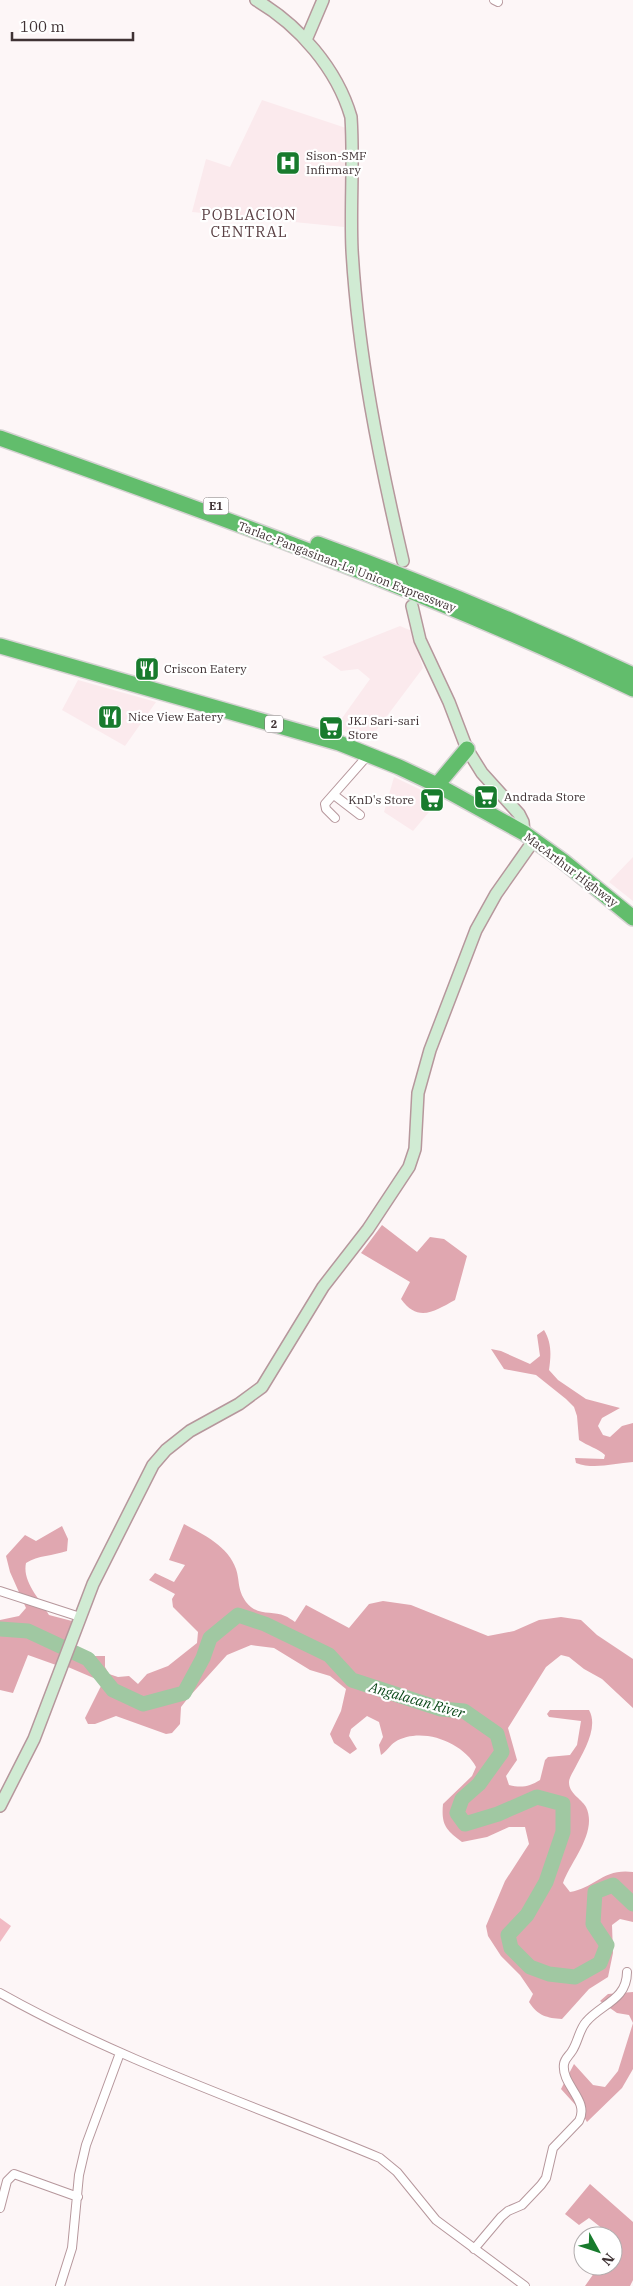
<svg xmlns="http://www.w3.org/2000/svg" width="633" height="2286" viewBox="0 0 633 2286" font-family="'IBM Plex Serif',serif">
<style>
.built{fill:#fbeaed}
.green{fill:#f1bbc4}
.forest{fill:#e0a7b0}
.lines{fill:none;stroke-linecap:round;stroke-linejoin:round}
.river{stroke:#a0c8a2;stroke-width:15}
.street-casing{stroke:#b6979c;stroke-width:10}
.secondary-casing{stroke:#b6979c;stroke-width:14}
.highway-casing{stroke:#d5d2d2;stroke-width:18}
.street{stroke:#fff;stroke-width:8}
.secondary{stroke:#d0ebd3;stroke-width:11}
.highway{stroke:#62bd6c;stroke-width:15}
.labels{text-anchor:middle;stroke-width:4.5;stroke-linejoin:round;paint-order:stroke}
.shield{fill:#fff;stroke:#797071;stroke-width:1}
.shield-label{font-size:11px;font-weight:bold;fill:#3f3234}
.poi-label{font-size:12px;fill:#3f3234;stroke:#fff;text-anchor:start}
.street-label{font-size:12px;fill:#3f3234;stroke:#fff}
.water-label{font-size:14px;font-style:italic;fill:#074515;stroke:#fff}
.quarter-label{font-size:15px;letter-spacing:1px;fill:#5b4145;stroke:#fff}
</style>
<rect width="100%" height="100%" fill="#fdf6f7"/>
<!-- built -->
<path class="built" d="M 262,100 L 346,128 L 344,227 L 192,212 L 206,159 L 230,167 Z
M 400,626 L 412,631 L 423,668 L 369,740 L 335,728 L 370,679 L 358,669 L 341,671 L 322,657 Z
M 78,680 L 156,702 L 125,746 L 62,710 Z
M 394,777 L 440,799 L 413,831 L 384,812 Z
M 633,857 L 633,901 L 609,882 Z"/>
<!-- green -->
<path class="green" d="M 0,1918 L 11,1926 L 0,1942 Z"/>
<!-- forest -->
<path class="forest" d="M 382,1225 L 417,1252 L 430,1237 L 444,1239 L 467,1256 L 455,1300 C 435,1311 418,1323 401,1299 L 410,1282 L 361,1253 Z
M 544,1330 C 552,1343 551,1356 549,1370 L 558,1380 L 586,1399 L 620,1408 L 602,1418 L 598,1426 L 603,1435 L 610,1437 L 622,1426 L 633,1423 L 633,1462 C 614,1463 595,1470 576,1463 L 575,1458 L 604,1459 L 605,1455 C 597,1448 588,1446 579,1440 L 577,1416 L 574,1407 L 566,1399 L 536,1375 L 504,1369 L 491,1349 L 501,1351 L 530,1364 L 540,1356 L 537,1335 Z
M 184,1524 C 203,1534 229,1547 236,1569 C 240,1581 237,1589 246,1602 C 258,1617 272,1610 285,1616 C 288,1617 292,1620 295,1622 L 306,1605 L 349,1628 L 369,1604 L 383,1601 L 411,1605 L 488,1636 L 514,1631 L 539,1620 L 561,1617 L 581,1620 L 597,1635 L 633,1659 L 633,1708 L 602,1679 L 584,1669 L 569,1657 L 561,1655 L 546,1667 L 508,1728 L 517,1760 L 506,1776 L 509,1785 C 521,1788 529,1787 540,1780 L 545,1760 L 548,1757 L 570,1755 L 577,1745 L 581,1721 L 549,1717 L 547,1714 L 550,1710 L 589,1710 C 599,1728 583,1752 575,1768 C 573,1772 569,1778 569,1782 C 569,1794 581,1798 586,1807 C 598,1832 571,1861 563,1883 L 570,1892 C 595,1888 603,1868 633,1872 L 633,1922 L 620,1919 L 612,1925 L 613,1953 L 608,1977 L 589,1989 L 562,2019 C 547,2018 538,2016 529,2002 L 533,1994 L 520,1975 L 501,1956 L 488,1936 L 486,1926 L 505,1881 L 529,1844 L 525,1827 L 509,1827 L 487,1837 L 462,1842 C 446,1830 441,1825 443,1804 L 472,1776 L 476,1767 C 463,1742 421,1726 395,1742 C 390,1745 387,1751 381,1755 L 379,1745 L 383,1737 L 379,1722 L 367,1716 L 351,1729 L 349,1736 L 357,1749 L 350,1754 L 334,1743 L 330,1734 L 341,1711 L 346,1689 L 330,1676 L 310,1670 L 274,1648 L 251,1645 L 227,1655 L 188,1698 L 181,1707 L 180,1724 L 172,1733 L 166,1734 L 116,1716 L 95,1724 L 88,1724 L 85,1718 L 103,1682 L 68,1667 L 74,1649 L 94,1656 L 105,1656 L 105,1667 L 109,1674 L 118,1677 L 129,1676 L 138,1684 L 147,1674 L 168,1666 L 197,1643 L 198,1632 L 173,1607 L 172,1599 L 175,1594 L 149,1580 L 155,1573 L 174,1582 L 185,1565 L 169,1560 Z
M 62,1526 L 68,1539 L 67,1551 C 53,1556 38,1555 26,1563 C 22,1582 40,1599 49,1615 L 72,1621 L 56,1665 L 28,1655 L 13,1693 L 0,1690 L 0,1620 L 19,1616 L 26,1608 L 10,1572 L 6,1556 L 25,1535 L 36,1541 Z
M 633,1992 L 633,2069 L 622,2088 L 587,2122 L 580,2110 L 561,2089 L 574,2064 L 593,2085 L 605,2087 L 618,2071 L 633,2023 L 629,2015 L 617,2013 L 600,2001 L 608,1994 Z
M 590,2184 L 633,2222 L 633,2280 L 630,2286 L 585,2286 L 599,2266 L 613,2266 L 613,2247 L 618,2241 L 589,2218 L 579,2225 L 565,2214 Z"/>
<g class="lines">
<!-- river -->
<path class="river" d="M 0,1629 L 28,1631 L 88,1659 L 113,1690 L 143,1704 L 184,1693 L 203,1658 L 210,1638 L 238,1615 L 265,1624 L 329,1655 L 352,1680 L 441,1709 L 464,1711 L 497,1734 L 502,1752 L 479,1784 L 462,1799 L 457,1813 L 465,1824 L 498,1814 L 537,1797 L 563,1804 L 563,1832 L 546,1882 L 527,1915 L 508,1935 L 511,1948 L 530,1967 L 549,1974 L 575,1977 L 600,1963 L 607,1945 L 593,1924 L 595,1892 L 613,1885 L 633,1904"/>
<defs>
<path id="street" d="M 494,0 L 498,2
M 334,795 L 360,815
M 335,818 L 326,809 L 325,804 L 369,754
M 0,1591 L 80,1617
M 0,1993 C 121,2061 253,2105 380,2158 L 397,2172 L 436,2220 L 525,2286
M 0,2208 L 7,2181 L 14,2174 L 78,2197
M 474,2249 L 501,2217 L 508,2211 L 522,2205 L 541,2185 L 546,2178 L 553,2148 L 579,2121 C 590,2100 561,2085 564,2064 C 565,2058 569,2056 572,2051 C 578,2042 579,2030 586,2022 C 601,2004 627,2000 627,1972
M 60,2286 L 72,2248 L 79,2175 L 86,2145 L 120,2053"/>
<path id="secondary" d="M 256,0 C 299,25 337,69 351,117 C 354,161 350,205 352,250 C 358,355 379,458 403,561
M 306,40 L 323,0
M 412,606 L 420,640 L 449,702 L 467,749 L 482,773 L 519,814 L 523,822 L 524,833
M 0,1806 L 34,1739 L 93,1584 L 153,1465 L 166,1450 L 190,1431 L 239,1404 L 262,1387 L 323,1287 L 368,1229 L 409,1167 L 415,1149 L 418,1093 L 430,1050 L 476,930 L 496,894 L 534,840"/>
<path id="highway" d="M 0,438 C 214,514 428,591 633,689
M 318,544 C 425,583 530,627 633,675
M 0,646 L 339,743 L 399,767 L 437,785 L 524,833 L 563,861 L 633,918
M 437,785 L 467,749"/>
</defs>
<!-- street casing -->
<use href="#street" class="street-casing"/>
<!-- secondary casing -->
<use href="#secondary" class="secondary-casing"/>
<!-- highway casing -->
<use href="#highway" class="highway-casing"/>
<!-- street -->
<use href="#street" class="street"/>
<!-- secondary -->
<use href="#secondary" class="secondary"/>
<!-- highway -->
<use href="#highway" class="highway"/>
</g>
<!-- icons -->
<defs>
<symbol id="hospital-square" viewBox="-11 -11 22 22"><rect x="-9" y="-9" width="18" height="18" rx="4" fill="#187b2d" stroke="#fff"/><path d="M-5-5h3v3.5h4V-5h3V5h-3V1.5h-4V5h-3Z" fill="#fff"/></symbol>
<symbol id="restaurant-square" viewBox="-11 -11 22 22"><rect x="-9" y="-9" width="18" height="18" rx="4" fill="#187b2d" stroke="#fff"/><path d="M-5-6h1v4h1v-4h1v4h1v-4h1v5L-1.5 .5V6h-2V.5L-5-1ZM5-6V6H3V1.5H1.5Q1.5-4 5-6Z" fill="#fff"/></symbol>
<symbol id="supermarket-square" viewBox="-11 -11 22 22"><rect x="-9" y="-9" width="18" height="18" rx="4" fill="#187b2d" stroke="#fff"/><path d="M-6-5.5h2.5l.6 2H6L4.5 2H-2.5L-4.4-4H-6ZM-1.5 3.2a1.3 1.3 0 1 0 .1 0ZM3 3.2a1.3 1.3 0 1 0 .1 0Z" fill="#fff"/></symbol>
</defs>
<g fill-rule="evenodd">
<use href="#hospital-square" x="274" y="149" width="28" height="28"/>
<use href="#restaurant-square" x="133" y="655" width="28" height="28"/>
<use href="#restaurant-square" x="96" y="703" width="28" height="28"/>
<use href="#supermarket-square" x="317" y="714" width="28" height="28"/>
<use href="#supermarket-square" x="472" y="783" width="28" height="28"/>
<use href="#supermarket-square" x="418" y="786" width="28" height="28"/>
</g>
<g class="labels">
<!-- shield labels -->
<g class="shield">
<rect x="203.5" y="497.5" width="25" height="17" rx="4"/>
<rect x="265" y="715.5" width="18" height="17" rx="4"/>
</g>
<g class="shield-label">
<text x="216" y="510">E1</text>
<text x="274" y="728">2</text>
</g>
<!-- poi labels -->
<g class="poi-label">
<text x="306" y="160">Sison-SMF<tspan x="306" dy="14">Infirmary</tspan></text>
<text x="164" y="673">Criscon Eatery</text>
<text x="128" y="721">Nice View Eatery</text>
<text x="348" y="725">JKJ Sari-sari<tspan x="348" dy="14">Store</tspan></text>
<text x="504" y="801">Andrada Store</text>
<text x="414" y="804" text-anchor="end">KnD's Store</text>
</g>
<!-- street labels -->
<g class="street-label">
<text transform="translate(347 567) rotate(21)" y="4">Tarlac-Pangasinan-La Union Expressway</text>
<text transform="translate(571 870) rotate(37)" y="4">MacArthur Highway</text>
</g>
<!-- water labels -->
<g class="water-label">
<text transform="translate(417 1700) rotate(16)" y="5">Angalacan River</text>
</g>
<!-- quarter labels -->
<g class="quarter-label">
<text x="249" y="220">POBLACION<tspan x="249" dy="17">CENTRAL</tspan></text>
</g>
</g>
<!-- north arrow -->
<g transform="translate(598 2251) rotate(130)"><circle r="24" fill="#ffffff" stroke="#b2adae"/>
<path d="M0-4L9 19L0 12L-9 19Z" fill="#187b2d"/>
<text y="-8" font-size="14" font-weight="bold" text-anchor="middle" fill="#3f3234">N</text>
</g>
<!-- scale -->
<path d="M12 32v8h121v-8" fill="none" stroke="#3f3234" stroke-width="2.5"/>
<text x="20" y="32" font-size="15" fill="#3f3234" stroke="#ffffff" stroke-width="4" paint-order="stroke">100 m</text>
</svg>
